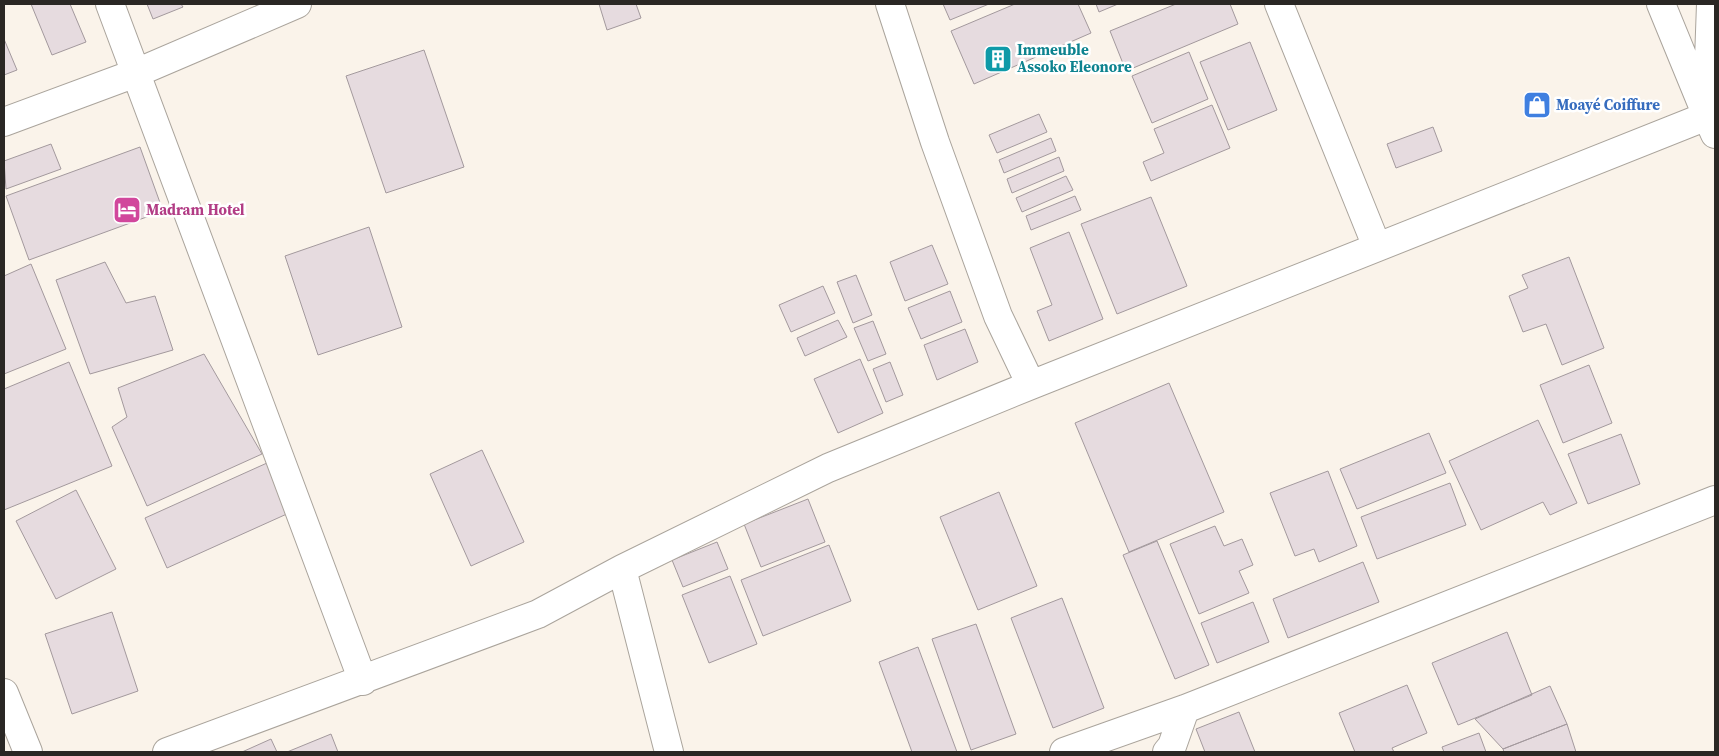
<svg xmlns="http://www.w3.org/2000/svg" width="1719" height="756" viewBox="0 0 1719 756" font-family="'Source Serif 4',serif">
<style>
.building{fill:#e6dbdf;stroke:#a3999d}
.lines{fill:none;stroke-linecap:round;stroke-linejoin:round}
.street-casing{stroke:#aaa49c;stroke-width:30}
.street{stroke:#fff;stroke-width:28}
.labels{text-anchor:middle;stroke-width:5;stroke-linejoin:round;paint-order:stroke}
.culture-label{font-size:15px;font-weight:bold;fill:#0d838f;stroke:#fff;text-anchor:start}
.shop-label{font-size:15px;font-weight:bold;fill:#366cbe;stroke:#fff;text-anchor:start}
.hotel-label{font-size:15px;font-weight:bold;fill:#b23c85;stroke:#fff;text-anchor:start}
</style>
<rect width="100%" height="100%" fill="#faf3ea"/>
<!-- building -->
<path class="building" d="M 31,4 L 70,4 L 86,42 L 52,55 Z
M 147,4 L 181,4 L 183,7 L 153,19 Z
M 599,4 L 636,4 L 641,18 L 607,30 Z
M 943,4 L 989,4 L 950,20 Z
M 1015,4 L 1078,4 L 1091,33 L 974,84 L 951,31 Z
M 1096,4 L 1118,4 L 1099,12 Z
M 1176,4 L 1230,4 L 1238,24 L 1126,71 L 1110,31 Z
M 4,39 L 17,70 L 4,75 Z
M 1250,42 L 1277,110 L 1228,130 L 1200,62 Z
M 424,50 L 464,167 L 386,193 L 346,76 Z
M 1189,52 L 1208,99 L 1152,123 L 1132,76 Z
M 1212,105 L 1230,148 L 1151,181 L 1143,162 L 1164,153 L 1154,129 Z
M 1039,114 L 1047,132 L 997,153 L 989,135 Z
M 1433,127 L 1442,151 L 1396,168 L 1387,144 Z
M 1051,138 L 1056,151 L 1004,173 L 999,160 Z
M 51,144 L 61,169 L 6,189 L 4,161 Z
M 140,147 L 163,211 L 29,260 L 6,196 Z
M 1059,157 L 1064,171 L 1012,193 L 1007,179 Z
M 1066,176 L 1073,190 L 1022,212 L 1016,198 Z
M 1075,196 L 1081,210 L 1031,230 L 1026,216 Z
M 1151,197 L 1187,286 L 1117,314 L 1081,224 Z
M 369,227 L 402,327 L 318,355 L 285,256 Z
M 1069,232 L 1103,319 L 1049,341 L 1037,311 L 1052,305 L 1030,248 Z
M 932,245 L 948,284 L 905,301 L 890,262 Z
M 1569,257 L 1604,348 L 1562,365 L 1546,324 L 1523,332 L 1509,296 L 1528,288 L 1522,275 Z
M 105,262 L 126,303 L 155,296 L 173,350 L 90,374 L 56,280 Z
M 31,264 L 66,349 L 4,374 L 4,276 Z
M 856,275 L 872,315 L 853,323 L 837,282 Z
M 823,286 L 835,313 L 791,332 L 779,305 Z
M 950,291 L 962,322 L 921,339 L 908,308 Z
M 838,320 L 847,337 L 805,356 L 797,338 Z
M 873,321 L 886,354 L 868,361 L 854,328 Z
M 965,329 L 978,362 L 937,380 L 924,345 Z
M 204,354 L 262,454 L 147,506 L 112,427 L 127,417 L 118,388 Z
M 860,359 L 883,413 L 838,433 L 814,379 Z
M 69,362 L 112,466 L 4,510 L 4,389 Z
M 890,362 L 903,395 L 886,402 L 873,369 Z
M 1589,365 L 1612,423 L 1563,443 L 1540,385 Z
M 1169,383 L 1224,512 L 1129,552 L 1075,423 Z
M 1538,420 L 1577,503 L 1550,515 L 1543,502 L 1481,530 L 1449,461 Z
M 1429,433 L 1446,473 L 1357,509 L 1340,469 Z
M 1621,434 L 1640,484 L 1588,504 L 1568,454 Z
M 482,450 L 524,542 L 471,566 L 430,474 Z
M 267,463 L 289,513 L 167,568 L 145,518 Z
M 1328,471 L 1357,546 L 1319,562 L 1314,549 L 1295,556 L 1270,493 Z
M 1450,483 L 1466,525 L 1377,559 L 1361,517 Z
M 76,490 L 116,569 L 56,599 L 16,521 Z
M 999,492 L 1037,586 L 978,610 L 940,517 Z
M 808,499 L 825,542 L 761,567 L 744,524 Z
M 1215,526 L 1224,546 L 1242,539 L 1253,565 L 1239,571 L 1249,593 L 1199,614 L 1170,544 Z
M 1157,541 L 1209,665 L 1175,679 L 1123,555 Z
M 717,542 L 728,569 L 683,587 L 672,560 Z
M 829,545 L 851,601 L 763,636 L 741,580 Z
M 1363,562 L 1379,602 L 1288,638 L 1273,599 Z
M 730,576 L 757,644 L 709,663 L 682,595 Z
M 1062,598 L 1104,708 L 1053,728 L 1011,618 Z
M 1253,602 L 1269,642 L 1217,663 L 1201,623 Z
M 112,612 L 138,691 L 72,714 L 45,634 Z
M 976,624 L 1016,734 L 971,750 L 932,639 Z
M 1507,632 L 1532,695 L 1458,725 L 1432,663 Z
M 918,647 L 957,752 L 912,752 L 879,662 Z
M 1407,685 L 1427,733 L 1392,748 L 1394,752 L 1355,752 L 1339,713 Z
M 1550,686 L 1567,724 L 1503,749 L 1475,719 Z
M 1239,712 L 1255,752 L 1205,752 L 1196,729 Z
M 1567,724 L 1576,752 L 1504,752 L 1503,749 Z
M 1479,733 L 1486,752 L 1444,752 L 1442,747 Z
M 331,734 L 338,752 L 287,752 Z
M 271,739 L 277,752 L 242,752 Z"/>
<g class="lines">
<defs>
<path id="street" d="M 110,4 L 363,681
M 890,4 L 935,142 L 998,316 L 1031,385
M 1279,4 L 1377,247
M 1711,4 L 1707,116 L 1715,134
M 4,122 L 136,73 L 297,4
M 622,569 L 669,752
M 4,693 L 28,752
M 167,752 L 538,614 L 622,569 L 828,468 L 1031,385 L 1707,116 L 1661,4
M 1064,752 L 1185,709 L 1715,500
M 1167,752 L 1172,746 L 1185,709"/>
</defs>
<!-- street casing -->
<use href="#street" class="street-casing"/>
<!-- street -->
<use href="#street" class="street"/>
</g>
<!-- icons -->
<defs>
<symbol id="building-square" viewBox="-11 -11 22 22"><rect x="-9" y="-9" width="18" height="18" rx="4" fill="#0f9aa8" stroke="#fff"/><path d="M-4-6H4V6H1V3H-1V6H-4ZM-2.5-4.3h1.7v1.8h-1.7ZM.8-4.3h1.7v1.8H.8ZM-2.5-1h1.7V.8h-1.7ZM.8-1h1.7V.8H.8Z" fill="#fff"/></symbol>
<symbol id="shop-square" viewBox="-11 -11 22 22"><rect x="-9" y="-9" width="18" height="18" rx="4" fill="#3f7fe0" stroke="#fff"/><path d="M-5-2.5h2.3a2.7 3.5 0 0 1 5.4 0H5L5.5 6h-11ZM-1.5-2.5h3a1.5 2.3 0 0 0-3 0Z" fill="#fff"/></symbol>
<symbol id="hotel-square" viewBox="-11 -11 22 22"><rect x="-9" y="-9" width="18" height="18" rx="4" fill="#d1479c" stroke="#fff"/><path d="M-6-4.5h1.5V1H6V5H4.5V3h-9V5H-6ZM-4 0a1.8 1.8 0 1 1 3.6 0ZM.5 0V-2.5h3Q6-2.5 6 0Z" fill="#fff"/></symbol>
</defs>
<g fill-rule="evenodd">
<use href="#building-square" x="982" y="43" width="32" height="32"/>
<use href="#shop-square" x="1521" y="89" width="32" height="32"/>
<use href="#hotel-square" x="111" y="194" width="32" height="32"/>
</g>
<g class="labels">
<!-- culture labels -->
<g class="culture-label">
<text x="1017" y="55">Immeuble<tspan x="1017" dy="17">Assoko Eleonore</tspan></text>
</g>
<!-- shop labels -->
<g class="shop-label">
<text x="1556" y="110">Moayé Coiffure</text>
</g>
<!-- hotel labels -->
<g class="hotel-label">
<text x="146" y="215">Madram Hotel</text>
</g>
</g>
<!-- border -->
<rect width="1719" height="756" fill="none" stroke="#2a2724" stroke-width="10"/>
</svg>
